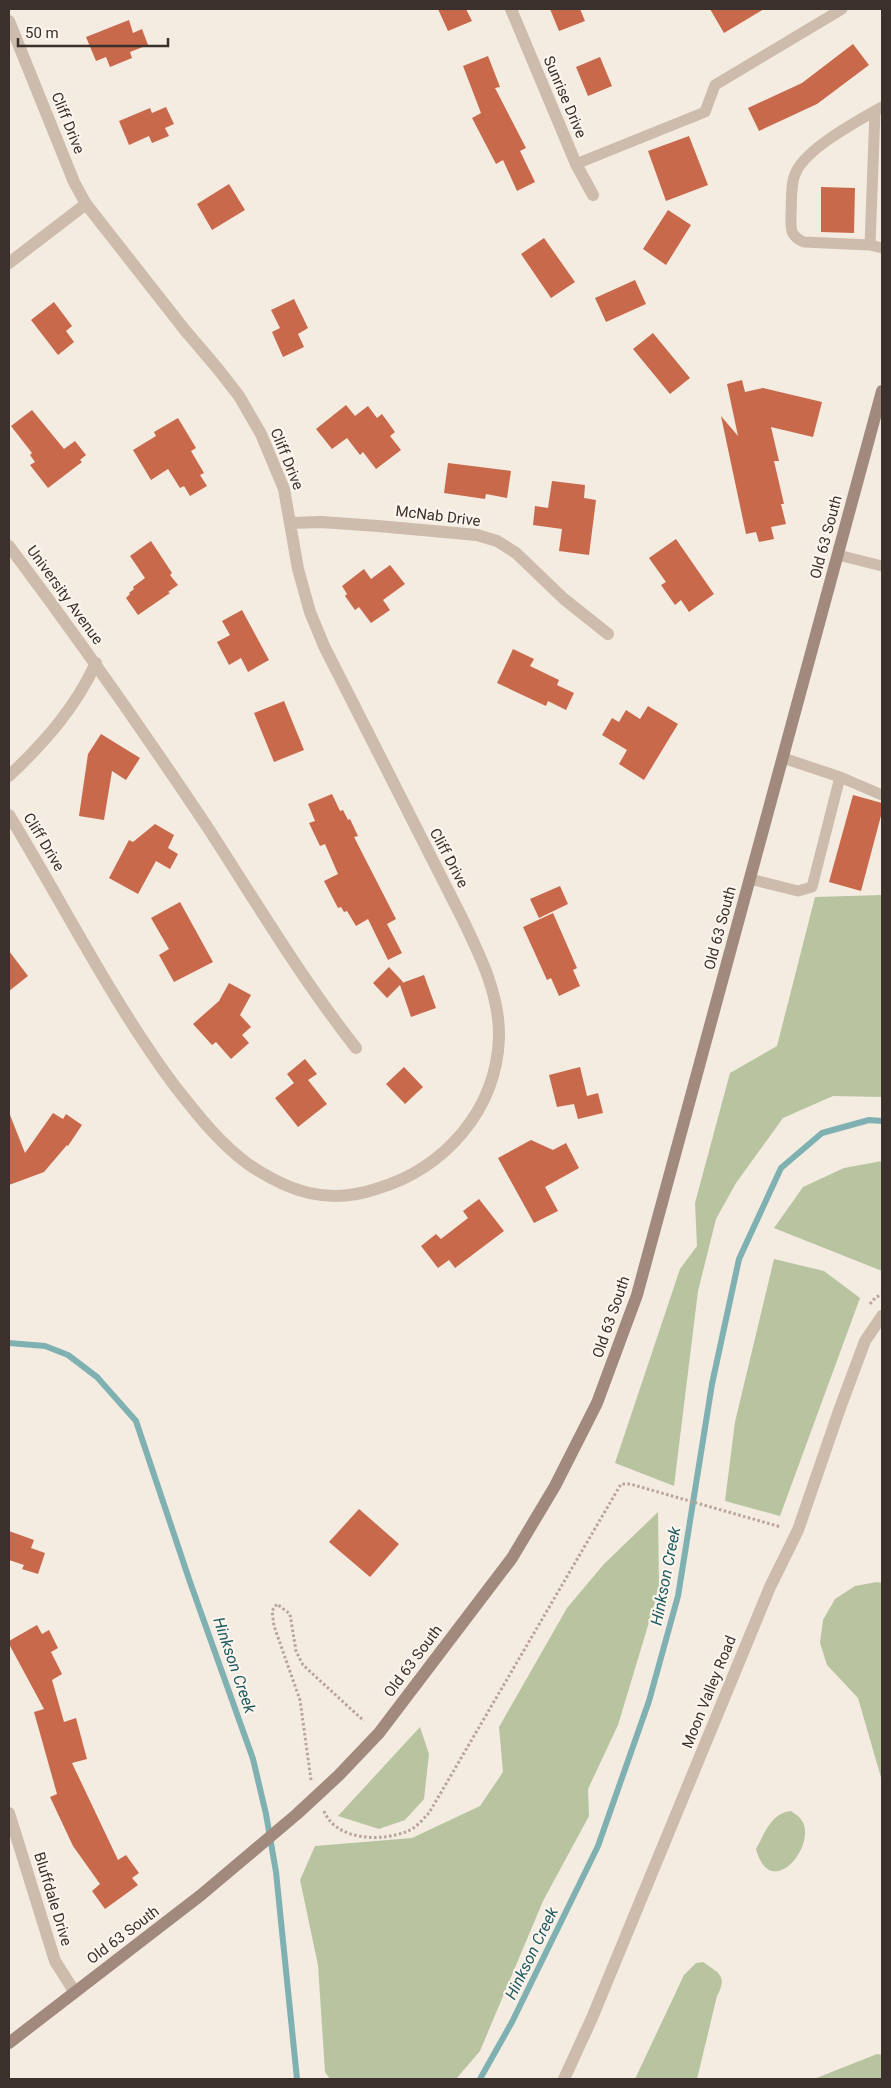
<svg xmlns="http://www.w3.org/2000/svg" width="891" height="2088" viewBox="0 0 891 2088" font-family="Roboto,sans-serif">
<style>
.green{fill:#b8c4a0}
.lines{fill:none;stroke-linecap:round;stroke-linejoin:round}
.stream{stroke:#7fb0b2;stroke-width:6}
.building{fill:#c8694b}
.path{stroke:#b9a596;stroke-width:3;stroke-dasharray:2.5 2.5;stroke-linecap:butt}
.service{stroke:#cdbbac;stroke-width:11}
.minor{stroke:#cdbbac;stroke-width:12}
.secondary{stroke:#a18a7d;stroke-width:12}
.labels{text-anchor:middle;stroke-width:4.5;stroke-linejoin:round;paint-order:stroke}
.street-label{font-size:15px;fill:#3b302b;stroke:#fbf5ee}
.water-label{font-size:16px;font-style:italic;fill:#1f5a5e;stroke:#fbf5ee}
</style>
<rect width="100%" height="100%" fill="#f4ebe1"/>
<!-- green -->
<path class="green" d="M 882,895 L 882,1097 L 833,1096 L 783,1118 L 736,1183 L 716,1219 L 698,1291 L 674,1486 L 615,1463 L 680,1269 L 697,1246 L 695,1203 L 730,1073 L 777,1046 L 815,897 Z
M 882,1161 L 882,1271 L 774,1228 L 803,1187 L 844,1168 Z
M 774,1259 L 824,1271 L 860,1298 L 780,1516 L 725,1501 L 735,1422 Z
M 658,1512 L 659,1589 L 618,1725 L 588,1789 L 589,1816 L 543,1901 L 480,2051 L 456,2079 L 330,2079 L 325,2072 L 318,1965 L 300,1880 L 315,1846 L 412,1838 L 480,1806 L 503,1772 L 499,1727 L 567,1608 L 604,1564 Z
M 877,1582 L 882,1583 L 882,1781 L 858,1698 L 827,1665 L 820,1643 L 823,1620 L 835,1599 L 855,1586 Z
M 420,1727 L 429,1754 L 424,1799 L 405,1820 L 379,1829 L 338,1816 Z
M 791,1811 C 793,1813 798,1815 800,1818 C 821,1841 771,1905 756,1849 C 765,1833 771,1813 791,1811 Z
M 703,1962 C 719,1973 728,1976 717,1996 L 697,2079 L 635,2079 L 684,1975 L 696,1963 Z
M 877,2054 L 882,2055 L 882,2079 L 814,2079 Z"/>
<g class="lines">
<!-- stream -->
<path class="stream" d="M 9,1343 L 45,1346 L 68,1355 L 97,1377 L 136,1421 L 190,1582 L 253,1759 L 266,1814 L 276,1872 L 297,2079
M 480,2079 L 512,2022 L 598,1846 L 649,1701 L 678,1596 L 712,1384 L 739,1259 L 781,1168 L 822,1133 L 869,1120 L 882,1121"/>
</g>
<!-- building -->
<path class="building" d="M 438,9 L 466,9 L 472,21 L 448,31 Z
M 550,9 L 580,9 L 585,21 L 559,31 Z
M 710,9 L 764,9 L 724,33 Z
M 129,20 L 133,33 L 142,29 L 148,45 L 130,52 L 132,58 L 110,67 L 106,57 L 96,61 L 86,37 Z
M 853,44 L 869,65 L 817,104 L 759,131 L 748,108 L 802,83 Z
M 488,56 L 500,87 L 495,88 L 526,148 L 520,151 L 535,182 L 517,191 L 503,160 L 496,164 L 472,118 L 481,113 L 463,66 Z
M 600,57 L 612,86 L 588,96 L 576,67 Z
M 166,107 L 174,124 L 165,128 L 169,136 L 152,143 L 149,136 L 129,145 L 119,121 L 150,108 L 152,113 Z
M 689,136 L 708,185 L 666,201 L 648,151 Z
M 229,184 L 245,210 L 212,230 L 197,204 Z
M 821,187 L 855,188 L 854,233 L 821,232 Z
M 668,210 L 691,225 L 666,265 L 643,249 Z
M 544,238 L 575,282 L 551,298 L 521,254 Z
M 635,280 L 646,304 L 606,322 L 595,298 Z
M 294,299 L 308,328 L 298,334 L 304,347 L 283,357 L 272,332 L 280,328 L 271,310 Z
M 54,302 L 72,326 L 66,331 L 74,342 L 58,355 L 31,320 Z
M 653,333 L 690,378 L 670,394 L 633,349 Z
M 742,380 L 745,392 L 763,388 L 822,402 L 813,437 L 771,427 L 779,461 L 774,461 L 784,504 L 781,504 L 786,524 L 771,527 L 774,539 L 759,542 L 756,532 L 746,534 L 721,416 L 738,436 L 727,384 Z
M 346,405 L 355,416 L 368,406 L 377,418 L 382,414 L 395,432 L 390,436 L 401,450 L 376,469 L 363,452 L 360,455 L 347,438 L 332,449 L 316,429 Z
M 32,410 L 64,449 L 75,441 L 86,455 L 80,460 L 82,462 L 48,488 L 30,465 L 35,462 L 30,455 L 32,453 L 11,426 Z
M 178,418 L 196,448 L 191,451 L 204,473 L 200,475 L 207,486 L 190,496 L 184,486 L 180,488 L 168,469 L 151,480 L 133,450 L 156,436 L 154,432 Z
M 448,463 L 511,471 L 507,498 L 486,494 L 485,499 L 444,493 Z
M 552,481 L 585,485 L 584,498 L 596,500 L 589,555 L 559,551 L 562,529 L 533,525 L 535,506 L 548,508 Z
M 676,539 L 714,594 L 689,612 L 681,600 L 675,605 L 661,585 L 666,582 L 649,558 Z
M 151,541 L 172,573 L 170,575 L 178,585 L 168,592 L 170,593 L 138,615 L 126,598 L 130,594 L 129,593 L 134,589 L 133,587 L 145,578 L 130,556 Z
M 390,565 L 405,584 L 383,600 L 390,610 L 371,623 L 359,607 L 355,610 L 345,596 L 347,594 L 342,586 L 364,569 L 371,579 Z
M 242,610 L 269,660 L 248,672 L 241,658 L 229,665 L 217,642 L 230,635 L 222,621 Z
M 513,649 L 534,659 L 530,666 L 559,680 L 557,685 L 574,693 L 566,710 L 548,701 L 546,706 L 497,683 Z
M 284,701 L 304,750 L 274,762 L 254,713 Z
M 648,706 L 678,724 L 644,780 L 619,764 L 627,750 L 602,735 L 612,718 L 619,722 L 626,710 L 640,719 Z
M 101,734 L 140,758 L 126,780 L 112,771 L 104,820 L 79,816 L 88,754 Z
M 332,794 L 340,811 L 343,810 L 348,820 L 350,819 L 358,836 L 354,837 L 396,919 L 387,924 L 402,953 L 388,960 L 368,919 L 356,926 L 347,911 L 344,912 L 341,907 L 338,908 L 324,881 L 338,874 L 325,844 L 320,846 L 309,823 L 315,821 L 308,804 Z
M 853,795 L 882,803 L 882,812 L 861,891 L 829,882 Z
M 155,824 L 174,835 L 168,848 L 178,854 L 170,869 L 156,861 L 138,894 L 109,878 L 129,840 L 133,842 Z
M 560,886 L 568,904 L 539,918 L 530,899 Z
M 180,902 L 213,962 L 174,982 L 159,955 L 169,949 L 151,918 Z
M 553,913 L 577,968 L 573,970 L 580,986 L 559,996 L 551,978 L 547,980 L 523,927 Z
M 9,951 L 28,976 L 9,991 Z
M 389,967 L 403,982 L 402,983 L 424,975 L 436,1008 L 411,1017 L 400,985 L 387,998 L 373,983 Z
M 229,983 L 251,995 L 240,1015 L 251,1027 L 242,1035 L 249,1043 L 231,1059 L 216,1042 L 212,1045 L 193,1024 L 219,1001 Z
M 305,1059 L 317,1074 L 308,1080 L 327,1104 L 298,1127 L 275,1098 L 294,1083 L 287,1074 Z
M 404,1067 L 423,1087 L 405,1104 L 386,1084 Z
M 580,1067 L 587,1096 L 598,1093 L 603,1113 L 578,1119 L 574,1104 L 557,1107 L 549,1075 Z
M 53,1113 L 63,1119 L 66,1114 L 82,1125 L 68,1146 L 67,1145 L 44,1172 L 9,1185 L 9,1115 L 10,1115 L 25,1153 Z
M 531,1140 L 553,1150 L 566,1143 L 579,1168 L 545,1187 L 558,1211 L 534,1223 L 498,1158 Z
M 479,1199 L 504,1231 L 455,1268 L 449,1260 L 438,1268 L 421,1246 L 436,1234 L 441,1239 L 468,1218 L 463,1211 Z
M 359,1509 L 399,1544 L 370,1577 L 329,1542 Z
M 9,1531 L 34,1540 L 31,1548 L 45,1553 L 38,1574 L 22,1569 L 24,1565 L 9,1560 Z
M 37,1625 L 42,1634 L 49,1630 L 58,1648 L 51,1652 L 62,1674 L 52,1680 L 64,1722 L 76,1718 L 87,1759 L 72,1763 L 118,1860 L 126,1855 L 139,1873 L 132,1878 L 138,1885 L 105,1909 L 92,1891 L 100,1884 L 73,1846 L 50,1797 L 57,1794 L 34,1712 L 44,1709 L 9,1644 L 9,1641 Z"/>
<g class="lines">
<!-- path -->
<path class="path" d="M 870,1304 L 875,1298 L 882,1294
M 311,1780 L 300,1700 L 274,1626 L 272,1611 L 277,1604 L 290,1614 L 296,1651 L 303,1665 L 364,1721
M 324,1811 C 336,1841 382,1842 408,1831 C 416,1828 423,1819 429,1813 L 621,1484 L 630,1484 L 781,1527"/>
<!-- service -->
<path class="service" d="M 882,107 C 859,120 807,148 796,172 C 790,184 792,201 791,214 C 791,228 789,236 804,242 L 870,245 L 882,248
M 576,164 L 705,112 L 715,85 L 842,9
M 870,245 L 875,111
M 838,555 L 882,566
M 783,758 L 840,777 L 882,795
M 750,879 L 798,891 L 812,887 L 840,777"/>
<!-- minor -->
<path class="minor" d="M 511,9 L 576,164 L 593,195
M 9,21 L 74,182 L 86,204 L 184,329 L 218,369 L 239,396 L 261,434 L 284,489 L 298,569 L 310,612 L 324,646 L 460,914 C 479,953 500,994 499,1038 C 496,1111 444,1169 376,1189 C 355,1196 331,1198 309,1193 C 287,1188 267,1177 248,1164 C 219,1143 196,1113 174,1085 C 111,1000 64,905 9,815
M 9,263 L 86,204
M 290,523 L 321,522 L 378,526 L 477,535 L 497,541 L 516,553 L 564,599 L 608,634
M 9,546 C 78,638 144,732 208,828 C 256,902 301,978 356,1048
M 9,776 C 45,742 75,708 96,663
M 9,1813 L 55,1961 L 74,1991
M 564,2079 L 592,2018 L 770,1587 L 798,1530 L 840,1408 L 865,1341 L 882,1316"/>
<!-- secondary -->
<path class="secondary" d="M 9,2043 L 201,1895 L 297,1814 L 339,1775 L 379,1733 L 512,1558 L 555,1486 L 597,1403 L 637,1295 L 882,391"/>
</g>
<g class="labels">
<!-- street labels -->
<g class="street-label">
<text transform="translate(565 97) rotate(67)" y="5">Sunrise Drive</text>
<text transform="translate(68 123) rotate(68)" y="5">Cliff Drive</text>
<text transform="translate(287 459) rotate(68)" y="5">Cliff Drive</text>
<text transform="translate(438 516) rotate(7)" y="5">McNab Drive</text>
<text transform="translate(826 537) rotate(-75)" y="5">Old 63 South</text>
<text transform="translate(65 595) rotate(54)" y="5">University Avenue</text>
<text transform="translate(44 842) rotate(59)" y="5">Cliff Drive</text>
<text transform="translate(449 858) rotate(62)" y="5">Cliff Drive</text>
<text transform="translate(720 928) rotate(-75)" y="5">Old 63 South</text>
<text transform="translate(611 1317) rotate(-71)" y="5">Old 63 South</text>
<text transform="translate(413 1661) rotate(-53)" y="5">Old 63 South</text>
<text transform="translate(709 1692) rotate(-68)" y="5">Moon Valley Road</text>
<text transform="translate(53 1899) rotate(73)" y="5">Bluffdale Drive</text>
<text transform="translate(123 1935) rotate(-37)" y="5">Old 63 South</text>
</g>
<!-- water labels -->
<g class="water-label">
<text transform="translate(665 1576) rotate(-79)" y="6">Hinkson Creek</text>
<text transform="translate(235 1665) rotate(71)" y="6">Hinkson Creek</text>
<text transform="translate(531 1953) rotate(-64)" y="6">Hinkson Creek</text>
</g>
</g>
<!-- border -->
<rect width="891" height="2088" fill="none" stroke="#3b302b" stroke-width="20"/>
<!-- scale -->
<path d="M18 38v8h150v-8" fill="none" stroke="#3b302b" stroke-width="2.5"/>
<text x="25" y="38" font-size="15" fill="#3b302b" stroke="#fbf5ee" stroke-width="4" paint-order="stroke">50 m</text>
</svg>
